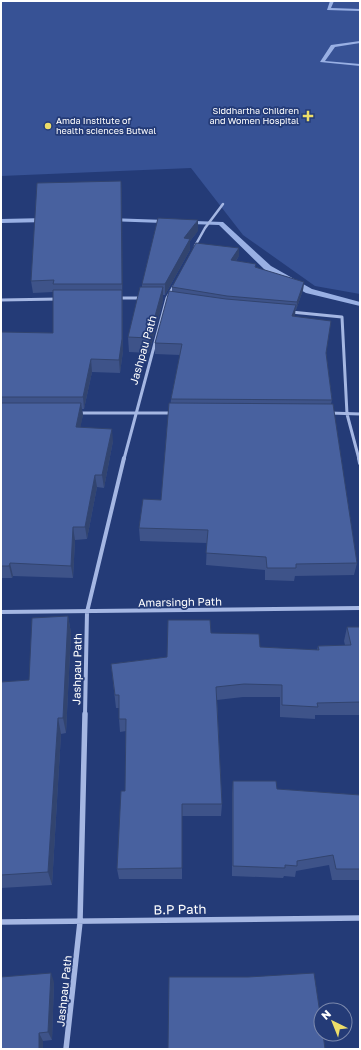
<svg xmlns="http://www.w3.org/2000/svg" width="361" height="1050" viewBox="0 0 361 1050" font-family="'Golos Text',sans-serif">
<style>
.green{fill:#375295}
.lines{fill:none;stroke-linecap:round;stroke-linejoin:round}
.stream{fill:#99b0e4;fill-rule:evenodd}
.minor-far3{stroke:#a5b7e3;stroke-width:2.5}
.minor-far2{stroke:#a5b7e3;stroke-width:3}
.minor-far1{stroke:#a5b7e3;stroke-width:4}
.minor{stroke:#a5b7e3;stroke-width:5.5}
.wall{fill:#3e5389}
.shaded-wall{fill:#32446f}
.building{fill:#48619f;stroke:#32446f}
.poi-dot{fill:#eddd69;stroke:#243b77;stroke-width:1.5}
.labels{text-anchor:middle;stroke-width:3.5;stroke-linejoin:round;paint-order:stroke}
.far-poi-label{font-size:9px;fill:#fff;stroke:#243b77;text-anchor:end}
.street-label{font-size:11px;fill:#fff;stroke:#243b77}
.near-street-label{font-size:13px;fill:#fff;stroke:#243b77}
</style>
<rect width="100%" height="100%" fill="#243b77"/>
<!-- green -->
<path class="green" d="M 1,1 L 360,1 L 360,294 L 315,286 L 243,235 L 191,168 L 1,176 Z"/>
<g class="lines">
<!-- stream -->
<path class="stream" d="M 330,1 L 334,1 L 331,8 L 360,9 L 360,11 L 327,10 Z
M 360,41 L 360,43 L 335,47 L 325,61 L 360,64 L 360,66 L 320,62 L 331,45 Z
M 109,218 L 223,222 L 271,266 L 312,289 L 360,302 L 360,306 L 306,293 L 265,270 L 219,225 L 107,221 L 106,220 Z
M 1,219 L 47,218 L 50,220 L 47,222 L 1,223 Z"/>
<!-- minor-far3 -->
<path class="minor-far3" d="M 195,246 L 205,228 L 223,204"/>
<!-- minor-far2 -->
<path class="minor-far2" d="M 117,298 L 143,298
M 1,300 L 59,299
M 291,312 L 342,317 L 347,414 L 359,459
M 78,413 L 174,413
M 330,413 L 360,414
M 124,459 L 167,298 L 174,286"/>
<!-- minor-far1 -->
<path class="minor-far1" d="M 359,458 L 360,463
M 1,612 L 360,608
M 85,715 L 87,612 L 124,458"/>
<!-- minor -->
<path class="minor" d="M 1,922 L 360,918
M 66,1049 L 80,922 L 85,714"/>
</g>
<!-- wall -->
<path class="wall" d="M 121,181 L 123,351 L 120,373 L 92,372 L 84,409 L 82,409 L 83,415 L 80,427 L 113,441 L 104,488 L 97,487 L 87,539 L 75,540 L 73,578 L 13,576 L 12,578 L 1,578 L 1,332 L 53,333 L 53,292 L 33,293 L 31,281 Z
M 198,231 L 190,241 L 190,250 L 165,295 L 163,295 L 163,301 L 149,353 L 129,352 L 128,337 L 142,287 L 142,284 Z
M 239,256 L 236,261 L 256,264 L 256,268 L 304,282 L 303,290 L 296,310 L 295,310 L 295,316 L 326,353 L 332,400 L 331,404 L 357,563 L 354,575 L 295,576 L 294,581 L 265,580 L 265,570 L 206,565 L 207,543 L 140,541 L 139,528 L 161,500 L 171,399 L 180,355 L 155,354 L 155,343 L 172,291 L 172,287 Z
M 68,616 L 71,633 L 66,733 L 61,734 L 52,885 L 1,888 L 1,682 L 29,680 Z
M 347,627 L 360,627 L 360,715 L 315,715 L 315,719 L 280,717 L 280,697 L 243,697 L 217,700 L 222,804 L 221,816 L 182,816 L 182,879 L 119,879 L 117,869 L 125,791 L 126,731 L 120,732 L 119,719 L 119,708 L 116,708 L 111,664 L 167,657 L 211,633 L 260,647 L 317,650 L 318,646 L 345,645 L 344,641 Z
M 233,781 L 277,789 L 360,795 L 360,880 L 332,880 L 329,865 L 296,871 L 295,877 L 284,876 L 283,878 L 232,876 L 232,793 Z
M 54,982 L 52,1040 L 43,1041 L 43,1049 L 1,1049 Z"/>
<!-- shaded-wall -->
<path class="shaded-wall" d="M 121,181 L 122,192 L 123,296 L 122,284 Z
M 198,220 L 198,231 L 190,241 L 190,250 L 165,295 L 165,284 L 184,238 Z
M 239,248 L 239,256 L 231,268 L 231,260 Z
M 304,282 L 303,290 L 296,310 L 297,302 Z
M 163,287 L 163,301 L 149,353 L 149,338 Z
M 122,290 L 123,351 L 120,373 L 119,360 Z
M 296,305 L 295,316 L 292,316 Z
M 91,359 L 92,372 L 84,409 L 83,397 Z
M 81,403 L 83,415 L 78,439 L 76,427 Z
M 112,429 L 113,441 L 104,488 L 102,475 Z
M 95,475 L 97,487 L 87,539 L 85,527 Z
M 73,527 L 75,540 L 73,578 L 71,566 Z
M 10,563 L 13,576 L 12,578 L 9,566 Z
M 68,616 L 71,633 L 66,733 L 63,718 Z
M 58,718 L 61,734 L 52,885 L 48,872 Z
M 51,973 L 54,982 L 52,1040 L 48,1032 Z
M 39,1033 L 43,1041 L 43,1049 L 39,1049 Z"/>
<!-- building -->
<path class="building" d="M 121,181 L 122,284 L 53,284 L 54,280 L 31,281 L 37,183 Z
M 158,218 L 198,220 L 184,238 L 190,239 L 165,284 L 142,284 Z
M 196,243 L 239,248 L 231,260 L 256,264 L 255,267 L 304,282 L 297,302 L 227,296 L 172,287 Z
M 140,287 L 163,287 L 149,338 L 128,337 Z
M 53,290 L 122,290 L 122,339 L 119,360 L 91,359 L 83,397 L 1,397 L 1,332 L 53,333 Z
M 169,291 L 226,299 L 296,305 L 292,316 L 331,321 L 326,353 L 332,400 L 171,399 L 182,344 L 155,343 Z
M 1,403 L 81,403 L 76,427 L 112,429 L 102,475 L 95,475 L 85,527 L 73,527 L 71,566 L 10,563 L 9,566 L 1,566 Z
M 169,403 L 333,404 L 357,563 L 296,564 L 296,568 L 267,568 L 266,557 L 206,553 L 208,530 L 139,528 L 143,499 L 161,500 Z
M 68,616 L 63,718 L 58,718 L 48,872 L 1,875 L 1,682 L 29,680 L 32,618 Z
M 168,620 L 210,620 L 211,633 L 259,634 L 260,647 L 319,650 L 318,646 L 351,645 L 347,627 L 360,627 L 360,702 L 317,703 L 318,707 L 282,705 L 282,685 L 244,684 L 216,687 L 222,804 L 182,804 L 182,868 L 117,869 L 121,791 L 125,791 L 126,719 L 119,719 L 119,695 L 115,695 L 111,664 L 167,657 Z
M 233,781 L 276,781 L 277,789 L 360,795 L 360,869 L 336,869 L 333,855 L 297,861 L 297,866 L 285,865 L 285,868 L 233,866 Z
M 51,973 L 48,1032 L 39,1033 L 39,1049 L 1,1049 L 1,977 Z
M 314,973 L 321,1020 L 321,1034 L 323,1034 L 325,1049 L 168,1049 L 169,977 L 248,977 Z"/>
<!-- markers -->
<g class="poi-dot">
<path d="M306 110h4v4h4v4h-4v4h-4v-4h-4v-4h4z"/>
<circle cx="48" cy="126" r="4"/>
</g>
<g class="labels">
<!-- far-poi labels -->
<g class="far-poi-label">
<text x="299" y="114">Siddhartha Children<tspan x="299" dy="10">and Women Hospital</tspan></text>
<text x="56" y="124" text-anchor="start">Amda Institute of<tspan x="56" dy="10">health sciences Butwal</tspan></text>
</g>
<!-- street labels -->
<g class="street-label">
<text transform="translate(143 350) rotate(-74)" y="4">Jashpau Path</text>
<text transform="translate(180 602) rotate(-1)" y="4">Amarsingh Path</text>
<text transform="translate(77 669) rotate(-89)" y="4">Jashpau Path</text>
<text transform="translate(64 991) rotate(-84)" y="4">Jashpau Path</text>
</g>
<!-- near-street labels -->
<g class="near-street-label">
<text transform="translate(180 909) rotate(-1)" y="5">B.P Path</text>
</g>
</g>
<!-- border -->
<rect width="361" height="1050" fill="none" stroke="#ffffff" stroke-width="4"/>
<!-- north arrow -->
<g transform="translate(333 1022) rotate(317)"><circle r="19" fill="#243b77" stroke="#7c89ad"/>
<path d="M0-3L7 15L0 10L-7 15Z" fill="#eddd69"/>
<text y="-6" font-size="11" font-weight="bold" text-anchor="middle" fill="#ffffff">N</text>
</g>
</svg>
